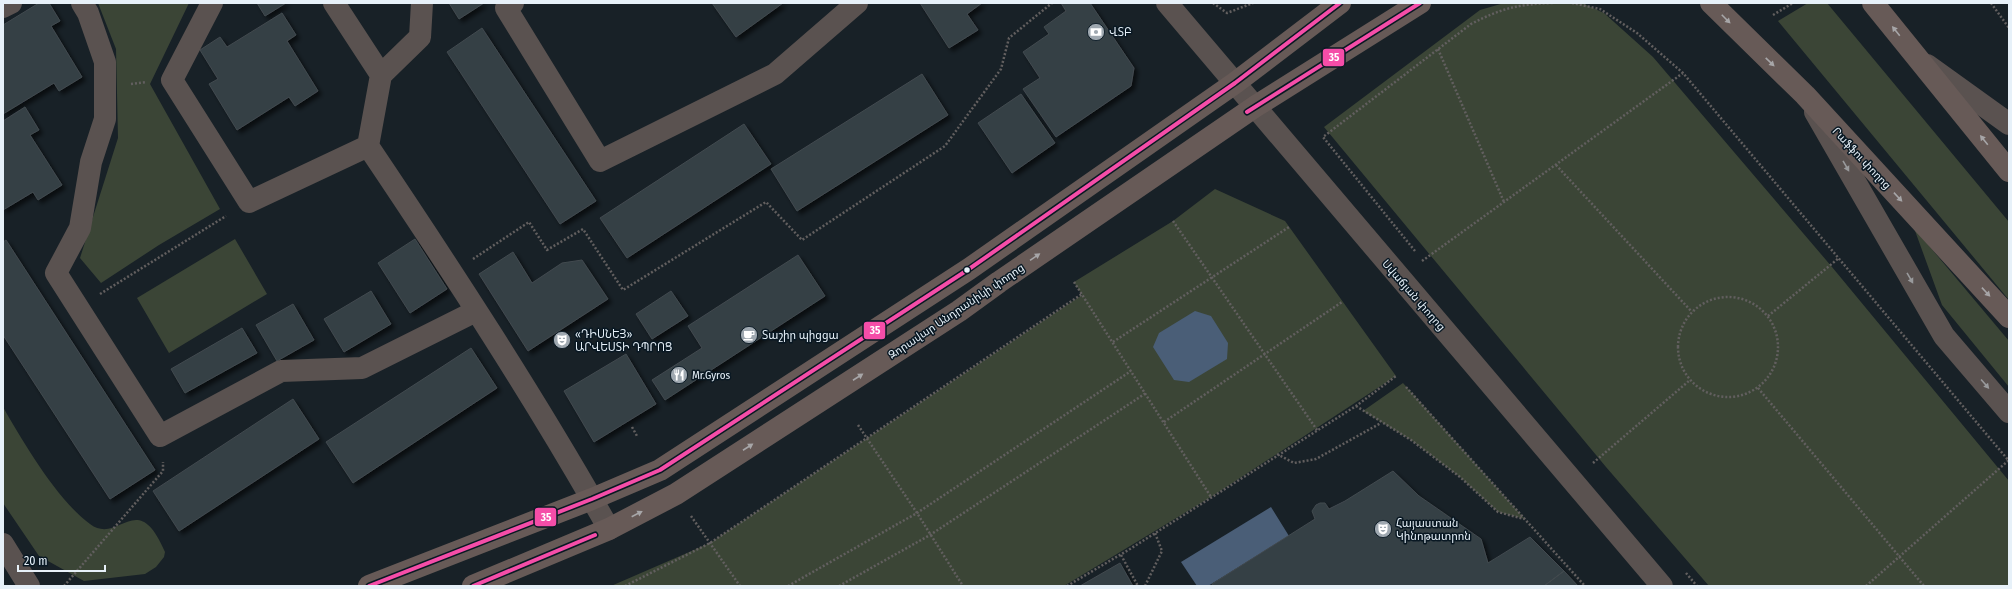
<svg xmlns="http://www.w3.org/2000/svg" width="2012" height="589" viewBox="0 0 2012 589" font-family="'Fira Sans Condensed','Noto Sans Armenian',sans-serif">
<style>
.green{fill:#3b4536}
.water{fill:#4a5e77}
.building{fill:#353f45;stroke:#424a4f;filter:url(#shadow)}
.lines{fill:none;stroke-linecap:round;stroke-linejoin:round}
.path{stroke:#625f5f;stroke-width:2.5;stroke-dasharray:2 2;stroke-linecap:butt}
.minor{stroke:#5a5250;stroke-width:22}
.major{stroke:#675a57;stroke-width:22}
.bus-1-casing{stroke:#091823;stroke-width:7}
.bus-1{stroke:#f54da8;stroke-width:4}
.oneway{fill:#a7a6a8}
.oneway2{fill:#999a9c}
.bus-dot{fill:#e7f1f9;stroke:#091823;stroke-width:1.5}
.labels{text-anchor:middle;stroke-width:3;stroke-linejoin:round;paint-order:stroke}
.poi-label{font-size:11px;fill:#e7f1f9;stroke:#091823;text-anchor:start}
.street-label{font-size:11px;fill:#e7f1f9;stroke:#091823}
.line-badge{stroke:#091823;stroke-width:1.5}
.badge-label{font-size:11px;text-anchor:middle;font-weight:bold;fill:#fff}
</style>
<defs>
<filter id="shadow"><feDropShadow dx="3.5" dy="3.5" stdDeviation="2" flood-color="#0009"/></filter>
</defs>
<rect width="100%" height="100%" fill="#182127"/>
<!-- green -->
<path class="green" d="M 98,3 L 189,3 L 150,84 L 220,209 L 159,245 L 101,283 L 80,258 L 118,138 L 116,49 Z
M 1504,3 L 1582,3 L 1604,13 L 1653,57 L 1832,267 L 2009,481 L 2009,586 L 1709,586 L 1606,467 L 1324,127 L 1480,10 Z
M 1808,3 L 1827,3 L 2009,222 L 2009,300 L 1778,21 Z
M 1215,189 L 1285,221 L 1396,376 L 1211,497 L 1064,586 L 611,586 L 710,543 L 1082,295 L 1074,282 L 1173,221 Z
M 1914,228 L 2009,341 L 2009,387 L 1942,305 Z
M 235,239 L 267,294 L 169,353 L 137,298 Z
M 1403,383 L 1525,519 L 1498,512 L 1460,477 L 1411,440 L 1363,411 Z
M 3,407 C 23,442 58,501 90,524 C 119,546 137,486 165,552 L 164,557 L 156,567 L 145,574 L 84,581 L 39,556 L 3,503 Z"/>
<!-- water -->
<path class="water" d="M 1195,311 L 1211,316 L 1228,343 L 1227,359 L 1189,382 L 1174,380 L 1153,347 L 1159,333 Z
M 1271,507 L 1289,536 L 1208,586 L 1197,586 L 1181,562 Z"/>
<!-- building -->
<path class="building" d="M 39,3 L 49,3 L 60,21 L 51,26 L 82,77 L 59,91 L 54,83 L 3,114 L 3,25 Z
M 257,3 L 286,3 L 265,16 Z
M 449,3 L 484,3 L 459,19 Z
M 712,3 L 783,3 L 736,37 Z
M 920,3 L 982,3 L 967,14 L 978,30 L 949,48 Z
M 1061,3 L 1090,3 L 1134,68 L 1131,86 L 1056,137 L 1023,89 L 1040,78 L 1023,52 L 1049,34 L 1044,27 L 1066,11 Z
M 282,13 L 296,35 L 287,41 L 318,91 L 295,106 L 289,97 L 237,130 L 209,84 L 218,79 L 200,50 L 220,37 L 227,47 Z
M 482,28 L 596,201 L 560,224 L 447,52 Z
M 922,74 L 948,115 L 797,211 L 771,169 Z
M 1021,94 L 1055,143 L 1012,173 L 978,123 Z
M 25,107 L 39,130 L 30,135 L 62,185 L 38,200 L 33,192 L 3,210 L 3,121 Z
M 744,124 L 771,164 L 627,258 L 600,218 Z
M 415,239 L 447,289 L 410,313 L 378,263 Z
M 6,240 L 155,470 L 110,499 L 3,335 L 3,242 Z
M 513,252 L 532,283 L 562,263 L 582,260 L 608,299 L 528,351 L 479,274 Z
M 798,255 L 825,296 L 665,400 L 652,380 L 702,348 L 688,326 Z
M 371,291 L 391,324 L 344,352 L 324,319 Z
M 671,291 L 688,316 L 652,339 L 636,314 Z
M 293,304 L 314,340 L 277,361 L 256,325 Z
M 242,328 L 257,353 L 185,393 L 171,369 Z
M 471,348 L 497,388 L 353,483 L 326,442 Z
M 626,354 L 656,404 L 594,442 L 564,391 Z
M 293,399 L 319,439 L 179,531 L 153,491 Z
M 1393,471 L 1419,496 L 1481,539 L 1488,563 L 1530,537 L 1564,571 L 1544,586 L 1213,586 L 1212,584 L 1315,519 L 1312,511 L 1316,505 L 1320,503 L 1325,503 L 1329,509 L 1345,501 Z
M 1120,563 L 1133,586 L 1080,586 Z
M 1564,571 L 1578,586 L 1544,586 Z"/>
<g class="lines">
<!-- path -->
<path class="path" d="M 1213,3 L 1227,13 L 1253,3
M 1572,3 L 1600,9 L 1637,33 L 1683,73 L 2009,461
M 1991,3 L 2009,28
M 1773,15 L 1793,3
M 1438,49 L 1504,202
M 131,84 L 146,82
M 1556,165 L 1692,312
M 1173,221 L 1317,430
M 1415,251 L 1323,137 L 1471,24 C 1502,8 1519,4 1553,3
M 473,259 L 529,222 L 547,250 L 583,229 L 623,290 L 766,202 L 802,240 L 945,146 L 1001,69 L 1009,38 L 1052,3
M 1422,261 L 1683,73
M 1074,282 L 1211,497
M 100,294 L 226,216
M1678 347a50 50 0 1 1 100 0a50 50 0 1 1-100 0Z
M 1768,316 L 1839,258
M 1113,342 L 1289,227
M 1406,387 L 1585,586
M 1758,388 L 1924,586
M 1356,406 L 1411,440 L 1460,477 L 1498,512 L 1524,519
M 1164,422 L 1342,302
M 858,425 L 917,513 L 963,586
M 632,427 L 637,436
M 1277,454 L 1294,463 L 1316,459 L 1381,423
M 1593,463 L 1690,380
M 691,516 L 740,586
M 1121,555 L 1138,586
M 1686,573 L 1697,586
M 64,586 L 163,471 L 163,462
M 625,586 L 710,543 L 1082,294
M 788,586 L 917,513 L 1131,371
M 839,586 L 930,535 L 1146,393
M 1067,586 L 1130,549 L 1356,406 L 1396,376
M 1145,586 L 1162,551 L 1155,533
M 1866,586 L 2009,460"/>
<!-- minor -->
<path class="minor" d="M 82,3 L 88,13 L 105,62 L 105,119 L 91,162 L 80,228 L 56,273 L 160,436 L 281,371 L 362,368 L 476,311
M 212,3 L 172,80 L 249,202 L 368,146
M 334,3 L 381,75 L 368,146 C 452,271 535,398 609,529
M 513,3 L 506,8 L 600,161 L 775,74 L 857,3
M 1167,3 L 1662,586
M 3,7 L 11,3
M 1927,65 L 2009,124
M 381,75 L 420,37 L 422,3
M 1815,112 L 1944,336 L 2009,412
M 3,544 L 29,586"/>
<!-- major -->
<path class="major" d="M 1711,3 L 1805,95 L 2009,317
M 1873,3 L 2009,171
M 369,586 L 592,499 L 660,470 L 969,269 L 1235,83 L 1340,3
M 473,586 L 609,529 L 676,494 L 959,311 L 999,282 L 1256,106 L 1420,3"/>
<defs>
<path id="bus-1" d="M 1247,112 L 1420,3
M 369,586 L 592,499 L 660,470 L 969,269 L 1235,83 L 1340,3
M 473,586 L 595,535"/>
</defs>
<!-- bus-1 casing -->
<use href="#bus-1" class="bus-1-casing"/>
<!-- bus-1 -->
<use href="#bus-1" class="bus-1"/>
</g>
<!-- one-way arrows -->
<defs><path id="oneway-solid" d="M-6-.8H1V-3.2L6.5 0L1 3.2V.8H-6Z"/></defs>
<g class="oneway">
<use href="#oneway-solid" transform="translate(1726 19) rotate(45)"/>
<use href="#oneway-solid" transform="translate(1896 31) rotate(-129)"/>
<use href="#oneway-solid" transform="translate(1770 62) rotate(44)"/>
<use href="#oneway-solid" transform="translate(1984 140) rotate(-129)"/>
<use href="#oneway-solid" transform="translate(1898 197) rotate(47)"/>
<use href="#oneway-solid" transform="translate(1035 257) rotate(-34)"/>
<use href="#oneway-solid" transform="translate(1986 292) rotate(47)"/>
<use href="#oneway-solid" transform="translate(858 377) rotate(-33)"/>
<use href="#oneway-solid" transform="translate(748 447) rotate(-33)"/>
<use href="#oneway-solid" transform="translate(637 514) rotate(-27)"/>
</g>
<g class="oneway2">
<use href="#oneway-solid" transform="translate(1846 166) rotate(60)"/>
<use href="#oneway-solid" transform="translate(1910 278) rotate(60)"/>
<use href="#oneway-solid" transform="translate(1985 384) rotate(49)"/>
</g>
<!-- icons -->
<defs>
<symbol id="bank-disc" viewBox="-11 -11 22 22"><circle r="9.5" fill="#9fa8b0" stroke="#091823"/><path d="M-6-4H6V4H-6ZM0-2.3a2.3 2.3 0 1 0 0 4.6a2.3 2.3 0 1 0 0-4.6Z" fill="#fff"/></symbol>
<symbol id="cafe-disc" viewBox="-11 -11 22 22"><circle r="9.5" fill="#9fa8b0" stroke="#091823"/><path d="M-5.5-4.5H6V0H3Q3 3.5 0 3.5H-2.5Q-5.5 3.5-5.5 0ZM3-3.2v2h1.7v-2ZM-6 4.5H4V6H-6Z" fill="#fff"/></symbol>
<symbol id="theatre-disc" viewBox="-11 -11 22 22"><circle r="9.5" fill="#9fa8b0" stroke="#091823"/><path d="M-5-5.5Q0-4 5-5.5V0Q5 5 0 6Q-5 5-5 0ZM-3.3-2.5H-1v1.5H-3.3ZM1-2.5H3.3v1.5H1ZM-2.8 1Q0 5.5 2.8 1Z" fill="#fff"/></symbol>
<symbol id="restaurant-disc" viewBox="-11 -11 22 22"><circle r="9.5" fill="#9fa8b0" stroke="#091823"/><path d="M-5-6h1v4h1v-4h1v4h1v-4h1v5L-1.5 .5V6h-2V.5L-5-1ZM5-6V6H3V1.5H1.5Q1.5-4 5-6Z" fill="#fff"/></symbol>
</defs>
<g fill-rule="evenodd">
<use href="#bank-disc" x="1086" y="22" width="20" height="20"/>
<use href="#cafe-disc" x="739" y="325" width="20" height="20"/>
<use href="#theatre-disc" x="552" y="330" width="20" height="20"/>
<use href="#restaurant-disc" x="669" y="365" width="20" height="20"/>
<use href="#theatre-disc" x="1373" y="519" width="20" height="20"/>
</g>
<!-- markers -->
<circle class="bus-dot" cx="967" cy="270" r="3.5"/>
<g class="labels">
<!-- poi labels -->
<g class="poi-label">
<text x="1109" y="36">ՎՏԲ</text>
<text x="575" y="338">«ԴԻՍՆԵՅ»<tspan x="575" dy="13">ԱՐՎԵՍՏԻ ԴՊՐՈՑ</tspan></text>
<text x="762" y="339">Տաշիր պիցցա</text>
<text x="692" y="379">Mr.Gyros</text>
<text x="1396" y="527">Հայաստան<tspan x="1396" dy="13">Կինոթատրոն</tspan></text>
</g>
<!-- street labels -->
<g class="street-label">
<text transform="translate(1862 158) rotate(47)" y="4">Րաֆֆու փողոց</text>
<text transform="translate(1414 295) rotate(49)" y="4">Սվաճյան փողոց</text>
<text transform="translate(956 311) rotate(-34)" y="4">Զորավար Անդրանիկի փողոց</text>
</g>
</g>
<g class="line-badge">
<rect x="1322" y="48" width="23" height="19" rx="4" fill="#f54da8"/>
<rect x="863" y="321" width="23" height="19" rx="4" fill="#f54da8"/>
<rect x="534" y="507" width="23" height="20" rx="4" fill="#f54da8"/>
</g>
<g class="badge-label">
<text x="1334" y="61">35</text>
<text x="875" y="334">35</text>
<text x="546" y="521">35</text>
</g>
<!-- border -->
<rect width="2012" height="589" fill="none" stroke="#e7f1f9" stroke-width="8"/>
<!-- scale -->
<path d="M18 565v6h87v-6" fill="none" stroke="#e7f1f9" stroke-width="2"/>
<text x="24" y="565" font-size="12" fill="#e7f1f9" stroke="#091823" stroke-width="3" paint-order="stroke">20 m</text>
</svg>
